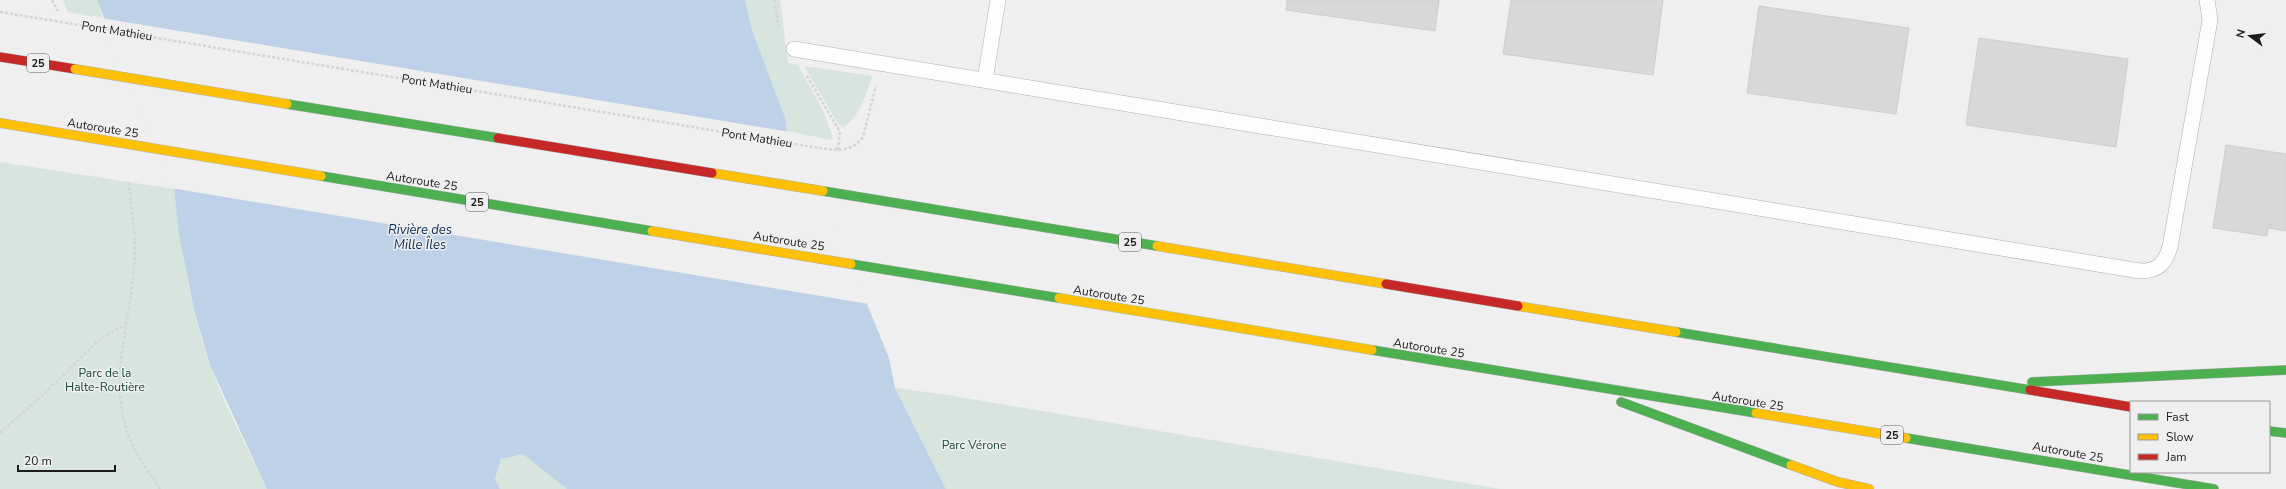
<svg xmlns="http://www.w3.org/2000/svg" width="2286" height="489" viewBox="0 0 2286 489" font-family="'Nunito Sans',sans-serif">
<style>
.green{fill:#d7e5de}
.water{fill:#bfd1e6}
.pier{fill:#efeff0}
.building{fill:#d8d8d9;stroke:#cdcdce}
.lines{fill:none;stroke-linecap:round;stroke-linejoin:round}
.lane-casing{stroke:#afafb0;stroke-width:16}
.fast-casing{stroke:#afafb0;stroke-width:10}
.slow-casing{stroke:#afafb0;stroke-width:10}
.jam-casing{stroke:#afafb0;stroke-width:10}
.path{stroke:#d4d4d4;stroke-width:2.5;stroke-dasharray:3 2;stroke-linecap:butt}
.lane{stroke:#fdfdfd;stroke-width:15}
.fast{stroke:#4caf50;stroke-width:9}
.slow{stroke:#ffc107;stroke-width:9}
.jam{stroke:#c62828;stroke-width:9}
.fast-bridge-casing{stroke:#afafb0;stroke-width:10;stroke-linecap:butt}
.slow-bridge-casing{stroke:#afafb0;stroke-width:10;stroke-linecap:butt}
.jam-bridge-casing{stroke:#afafb0;stroke-width:10;stroke-linecap:butt}
.path-bridge{stroke:#d4d4d4;stroke-width:2.5;stroke-dasharray:3 2;stroke-linecap:butt}
.fast-bridge{stroke:#4caf50;stroke-width:9}
.slow-bridge{stroke:#ffc107;stroke-width:9}
.jam-bridge{stroke:#c62828;stroke-width:9}
.labels{text-anchor:middle;stroke-width:3;stroke-linejoin:round;paint-order:stroke}
.shield{fill:#efeff0;stroke:#5b5b5c;stroke-width:1}
.shield-label{font-size:11px;font-weight:bold;fill:#1c1c1c}
.street-label{font-size:12px;fill:#1c1c1c;stroke:#efeff0}
.park-label{font-size:12px;fill:#144734;stroke:#efeff0}
.water-label{font-size:13px;font-style:italic;fill:#082c52;stroke:#efeff0}
</style>
<rect width="100%" height="100%" fill="#efeff0"/>
<!-- green -->
<path class="green" d="M 63,0 L 97,0 L 103,18 L 68,12 Z
M 745,0 L 780,0 L 788,63 L 798,65 L 824,112 L 833,138 L 831,140 L 787,131 L 786,120 L 752,30 Z
M 804,66 L 872,76 C 866,96 860,116 843,128 L 837,122 Z
M 0,162 L 174,189 C 181,247 190,309 210,365 C 225,407 248,448 267,489 L 0,489 Z
M 895,388 L 942,394 L 1500,489 L 946,489 Z
M 523,454 L 562,484 L 567,489 L 500,489 L 495,479 L 501,459 Z"/>
<!-- water -->
<path class="water" d="M 97,0 L 745,0 L 752,30 L 786,120 L 787,131 L 867,304 L 889,358 L 895,388 L 946,489 L 567,489 L 523,454 L 501,459 L 495,479 L 500,489 L 267,489 L 210,365 L 194,310 L 179,235 L 174,189 Z"/>
<!-- pier -->
<path class="pier" d="M 101,18 L 790,132 L 825,190 L 869,304 L 171,188 Z"/>
<!-- building -->
<path class="building" d="M 1287,0 L 1439,0 L 1435,31 L 1286,10 Z
M 1511,0 L 1663,0 L 1653,75 L 1503,54 Z
M 1759,6 L 1909,28 L 1896,114 L 1747,93 Z
M 1979,38 L 2128,59 L 2116,147 L 1966,125 Z
M 2226,145 L 2286,154 L 2286,231 L 2268,228 L 2267,236 L 2213,228 Z"/>
<g class="lines">
<defs>
<path id="lane" d="M 794,49 L 2140,271 C 2158,271 2165,264 2170,247 L 2210,20 L 2207,0
M 985,80 L 998,0"/>
<path id="fast" d="M 823,191 L 1157,246
M 851,264 L 1059,298
M 1676,332 L 2030,390
M 1372,350 L 1756,413
M 2032,382 L 2286,370
M 1621,402 L 1791,465
M 2269,431 L 2286,433
M 1906,438 L 2214,489"/>
<path id="slow" d="M 0,123 L 103,140
M 1157,246 L 1386,284
M 1059,298 L 1372,350
M 1518,306 L 1676,332
M 1756,413 L 1906,438
M 1791,465 L 1838,482 L 1869,489"/>
<path id="jam" d="M 0,57 L 75,69
M 1386,284 L 1518,306
M 2030,390 L 2131,407"/>
</defs>
<!-- lane casing -->
<use href="#lane" class="lane-casing"/>
<!-- fast casing -->
<use href="#fast" class="fast-casing"/>
<!-- slow casing -->
<use href="#slow" class="slow-casing"/>
<!-- jam casing -->
<use href="#jam" class="jam-casing"/>
<!-- path -->
<path class="path" d="M 52,0 L 58,11
M 774,0 L 779,29
M 0,12 L 55,21
M 807,76 L 840,132 L 838,150
M 819,148 C 837,150 851,153 863,137 L 876,86
M 129,182 C 131,210 137,238 134,267 C 130,326 107,382 130,440 C 137,457 150,473 160,489
M 0,433 L 45,393 L 101,338 L 125,325"/>
<!-- lane -->
<use href="#lane" class="lane"/>
<!-- fast -->
<use href="#fast" class="fast"/>
<!-- slow -->
<use href="#slow" class="slow"/>
<!-- jam -->
<use href="#jam" class="jam"/>
<defs>
<path id="fast-bridge" d="M 287,104 L 498,138
M 321,176 L 652,231"/>
<path id="slow-bridge" d="M 75,69 L 287,104
M 103,140 L 321,176
M 712,173 L 823,191
M 652,231 L 851,264"/>
<path id="jam-bridge" d="M 498,138 L 712,173"/>
</defs>
<!-- fast-bridge casing -->
<use href="#fast-bridge" class="fast-bridge-casing"/>
<!-- slow-bridge casing -->
<use href="#slow-bridge" class="slow-bridge-casing"/>
<!-- jam-bridge casing -->
<use href="#jam-bridge" class="jam-bridge-casing"/>
<!-- path-bridge -->
<path class="path-bridge" d="M 55,21 L 819,148"/>
<!-- fast-bridge -->
<use href="#fast-bridge" class="fast-bridge"/>
<!-- slow-bridge -->
<use href="#slow-bridge" class="slow-bridge"/>
<!-- jam-bridge -->
<use href="#jam-bridge" class="jam-bridge"/>
</g>
<g class="labels">
<!-- shield labels -->
<g class="shield">
<rect x="27" y="54" width="22" height="18" rx="3"/>
<rect x="466" y="193" width="22" height="18" rx="3"/>
<rect x="1119" y="233" width="22" height="18" rx="3"/>
<rect x="1881" y="426" width="22" height="18" rx="3"/>
</g>
<g class="shield-label">
<text x="38" y="67">25</text>
<text x="477" y="206">25</text>
<text x="1130" y="246">25</text>
<text x="1892" y="439">25</text>
</g>
<!-- street labels -->
<g class="street-label">
<text transform="translate(117 31) rotate(9)" y="4">Pont Mathieu</text>
<text transform="translate(437 84) rotate(9)" y="4">Pont Mathieu</text>
<text transform="translate(103 128) rotate(9)" y="4">Autoroute 25</text>
<text transform="translate(757 138) rotate(9)" y="4">Pont Mathieu</text>
<text transform="translate(422 181) rotate(9)" y="4">Autoroute 25</text>
<text transform="translate(789 241) rotate(9)" y="4">Autoroute 25</text>
<text transform="translate(1109 295) rotate(9)" y="4">Autoroute 25</text>
<text transform="translate(1429 348) rotate(9)" y="4">Autoroute 25</text>
<text transform="translate(1748 401) rotate(9)" y="4">Autoroute 25</text>
<text transform="translate(2068 452) rotate(10)" y="4">Autoroute 25</text>
</g>
<!-- park labels -->
<g class="park-label">
<text x="105" y="377">Parc de la<tspan x="105" dy="14">Halte-Routière</tspan></text>
<text x="974" y="449">Parc Vérone</text>
</g>
<!-- water labels -->
<g class="water-label">
<text x="420" y="234">Rivière des<tspan x="420" dy="15">Mille Îles</tspan></text>
</g>
</g>
<!-- legend -->
<rect x="2130" y="401" width="140" height="72" fill="#efeff0" stroke="#9b9b9b"/>
<rect x="2138" y="414" width="20" height="6" fill="#4caf50" stroke="#9b9b9b"/>
<text x="2166" y="421" font-size="12" fill="#1c1c1c">Fast</text>
<rect x="2138" y="434" width="20" height="6" fill="#ffc107" stroke="#9b9b9b"/>
<text x="2166" y="441" font-size="12" fill="#1c1c1c">Slow</text>
<rect x="2138" y="454" width="20" height="6" fill="#c62828" stroke="#9b9b9b"/>
<text x="2166" y="461" font-size="12" fill="#1c1c1c">Jam</text>
<!-- north arrow -->
<g transform="translate(2250 36) rotate(285)" stroke="#efeff0" stroke-width="3" paint-order="stroke">
<path d="M0-3L7 15L0 10L-7 15Z" fill="#1c1c1c"/>
<text y="-6" font-size="11" font-weight="bold" text-anchor="middle" fill="#1c1c1c">N</text>
</g>
<!-- scale -->
<path d="M18 465v6h97v-6" fill="none" stroke="#1c1c1c" stroke-width="2"/>
<text x="24" y="465" font-size="12" fill="#1c1c1c" stroke="#efeff0" stroke-width="3" paint-order="stroke">20 m</text>
</svg>
